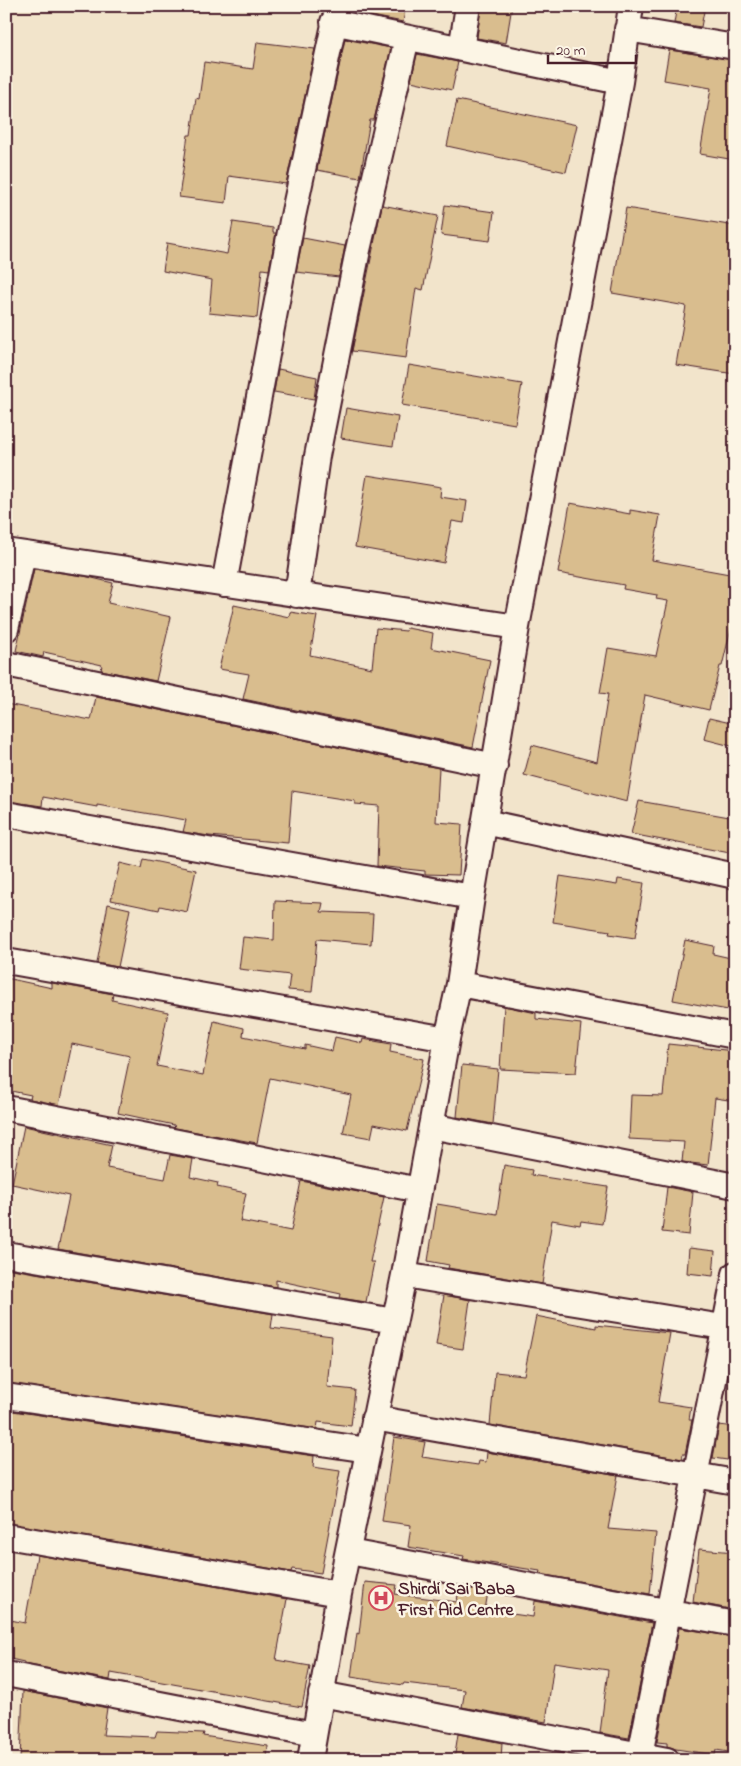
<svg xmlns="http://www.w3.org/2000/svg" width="741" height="1766" viewBox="0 0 741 1766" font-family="'Indie Flower',sans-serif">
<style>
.building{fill:#d9bd8e;stroke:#4a1f2b}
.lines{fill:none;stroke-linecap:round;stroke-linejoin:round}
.street-casing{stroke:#4a1f2b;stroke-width:28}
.street{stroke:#fcf5e5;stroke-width:24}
.labels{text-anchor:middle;stroke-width:5;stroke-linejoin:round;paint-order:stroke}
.poi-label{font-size:18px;font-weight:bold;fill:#4a1f2b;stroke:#fcf5e5;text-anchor:start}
</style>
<rect width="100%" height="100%" fill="#f2e4cb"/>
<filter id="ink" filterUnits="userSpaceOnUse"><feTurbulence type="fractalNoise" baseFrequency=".02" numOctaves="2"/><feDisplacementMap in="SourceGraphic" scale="10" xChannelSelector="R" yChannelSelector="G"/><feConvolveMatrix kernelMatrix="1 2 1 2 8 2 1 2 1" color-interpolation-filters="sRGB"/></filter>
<g filter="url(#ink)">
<!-- building -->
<path class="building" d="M 364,6 L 406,6 L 403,22 L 362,14 Z
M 481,6 L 512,6 L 506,43 L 477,38 Z
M 677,6 L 705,6 L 701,27 L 674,23 Z
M 345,39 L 391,48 L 374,120 L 370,120 L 360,178 L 317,170 Z
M 257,42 L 315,49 L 286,184 L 229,176 L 226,203 L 179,197 L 188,135 L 191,135 L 196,98 L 199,99 L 204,62 L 253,69 Z
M 669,50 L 735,60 L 735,160 L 700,154 L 711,88 L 664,80 Z
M 417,54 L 458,62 L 452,90 L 411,81 Z
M 457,100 L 577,125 L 566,172 L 447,146 Z
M 382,205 L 438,216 L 423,290 L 416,288 L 406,358 L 352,351 Z
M 445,205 L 494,212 L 490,241 L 441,235 Z
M 626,208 L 735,226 L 735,301 L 730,329 L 735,330 L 735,374 L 676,365 L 686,306 L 612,293 Z
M 233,222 L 273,228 L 273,233 L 276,233 L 269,270 L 262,269 L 257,318 L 209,313 L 212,280 L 163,271 L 167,243 L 227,254 Z
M 303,238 L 345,246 L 339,277 L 296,272 Z
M 409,365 L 522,384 L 515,424 L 402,405 Z
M 278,369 L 317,377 L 314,399 L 274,392 Z
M 346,408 L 398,417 L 393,446 L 341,438 Z
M 367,475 L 441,487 L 440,497 L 467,501 L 464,523 L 452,521 L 444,563 L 355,547 Z
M 570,503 L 630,514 L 630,510 L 660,515 L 652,560 L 735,575 L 735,612 L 722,666 L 720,666 L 709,710 L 645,695 L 627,802 L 524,775 L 532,745 L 597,762 L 608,694 L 600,693 L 608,648 L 656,656 L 668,601 L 656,599 L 657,595 L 623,589 L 624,585 L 558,573 Z
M 34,569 L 84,576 L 113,583 L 108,603 L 171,617 L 156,681 L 101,670 L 102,665 L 44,652 L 43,657 L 16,651 Z
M 234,605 L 289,617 L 290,612 L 317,616 L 310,655 L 372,668 L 376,628 L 406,631 L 407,628 L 433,633 L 431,648 L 490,660 L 473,747 L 243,699 L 249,674 L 219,669 Z
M 96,697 L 439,768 L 436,822 L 462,824 L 459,875 L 425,874 L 425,871 L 377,866 L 379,806 L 355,804 L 355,801 L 292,791 L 288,843 L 209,836 L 183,832 L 186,820 L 97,805 L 97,807 L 43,797 L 42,806 L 6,801 L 6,704 L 91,720 Z
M 709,718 L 735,724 L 735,747 L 704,739 Z
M 639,801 L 735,818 L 735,854 L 631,834 Z
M 143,859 L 196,870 L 187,912 L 160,906 L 159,910 L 111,900 L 120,863 L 141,868 Z
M 560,876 L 617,885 L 618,879 L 644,883 L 635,938 L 609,934 L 610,931 L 553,922 Z
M 275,901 L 323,903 L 321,912 L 373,914 L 371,944 L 317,939 L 312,992 L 288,990 L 290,975 L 239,969 L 243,937 L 274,940 Z
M 108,904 L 130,909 L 118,967 L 97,963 Z
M 685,940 L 714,946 L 713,954 L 735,959 L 735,976 L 728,1010 L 673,1000 Z
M 6,978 L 52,988 L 52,983 L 113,994 L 112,1000 L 168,1012 L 157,1066 L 203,1075 L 214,1021 L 244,1028 L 243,1036 L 305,1049 L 305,1045 L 332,1051 L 335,1037 L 362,1043 L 363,1039 L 391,1044 L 390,1052 L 424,1059 L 407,1131 L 374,1124 L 371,1138 L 343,1133 L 351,1095 L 270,1078 L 257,1143 L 175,1128 L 174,1125 L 118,1113 L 130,1056 L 72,1044 L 59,1105 L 30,1099 L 31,1095 L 6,1090 Z
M 504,1006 L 536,1013 L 536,1019 L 581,1024 L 576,1073 L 500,1069 Z
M 668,1044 L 735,1051 L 735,1101 L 715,1098 L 708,1165 L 682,1162 L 684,1142 L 629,1139 L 631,1095 L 663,1096 Z
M 462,1065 L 498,1069 L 493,1124 L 457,1117 Z
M 24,1126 L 112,1145 L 107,1168 L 165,1179 L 170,1155 L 193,1159 L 190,1177 L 218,1183 L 217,1187 L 246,1193 L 240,1221 L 291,1231 L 301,1181 L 384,1197 L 370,1262 L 374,1262 L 366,1302 L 340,1298 L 341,1294 L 276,1280 L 276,1287 L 58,1249 L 69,1196 L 12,1184 Z
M 504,1165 L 532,1170 L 531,1175 L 608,1187 L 602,1224 L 581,1221 L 580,1225 L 552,1220 L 542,1284 L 448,1268 L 449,1265 L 428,1261 L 437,1204 L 497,1214 Z
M 667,1187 L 693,1192 L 689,1235 L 662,1232 Z
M 689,1248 L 715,1251 L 713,1276 L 687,1273 Z
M 6,1268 L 273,1314 L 271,1328 L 332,1336 L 327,1387 L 355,1390 L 351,1426 L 318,1422 L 317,1429 L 6,1383 Z
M 444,1295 L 470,1300 L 463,1349 L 436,1345 Z
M 536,1316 L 596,1328 L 596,1325 L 670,1333 L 658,1402 L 691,1407 L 689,1420 L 692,1420 L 685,1454 L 683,1454 L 682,1459 L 490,1425 L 495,1372 L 524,1375 Z
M 6,1410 L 314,1456 L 313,1467 L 340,1471 L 321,1573 L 292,1569 L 291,1572 L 6,1523 Z
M 719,1425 L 735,1427 L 735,1461 L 713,1458 Z
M 394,1437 L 425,1442 L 422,1457 L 478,1465 L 479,1461 L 486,1462 L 487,1452 L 618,1475 L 608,1529 L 656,1533 L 650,1594 L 539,1574 L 540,1571 L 463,1559 L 464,1556 L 408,1547 L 411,1525 L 382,1521 Z
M 699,1549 L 735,1552 L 735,1610 L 693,1602 Z
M 37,1555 L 287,1599 L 276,1660 L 310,1666 L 302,1707 L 111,1673 L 110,1680 L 24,1664 L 24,1662 L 6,1658 L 6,1619 L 25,1623 Z
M 365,1582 L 397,1585 L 395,1594 L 457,1602 L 459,1587 L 488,1592 L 485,1610 L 533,1617 L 535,1601 L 652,1623 L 629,1738 L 600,1733 L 608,1670 L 554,1662 L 546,1722 L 462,1707 L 465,1690 L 404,1683 L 403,1685 L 351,1677 L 357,1633 L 359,1634 Z
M 679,1628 L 735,1637 L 735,1753 L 716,1750 L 715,1755 L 676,1749 L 667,1746 L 667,1743 L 657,1742 Z
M 23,1691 L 107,1708 L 103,1735 L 155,1737 L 157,1731 L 204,1733 L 203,1736 L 268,1746 L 267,1760 L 20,1760 Z
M 458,1734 L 502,1743 L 501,1760 L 454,1760 Z"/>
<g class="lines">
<defs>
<path id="street" d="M 333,22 L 620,82
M 627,29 L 735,47
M 461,49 L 468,6
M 6,551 L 517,627
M 224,584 L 292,221 L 338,6
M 297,595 L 317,456 L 358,250 L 407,38
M 6,629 L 23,555
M 6,664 L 495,766
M 6,814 L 472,897
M 485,822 L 735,876
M 6,961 L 447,1039
M 459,984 L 735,1036
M 6,1108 L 419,1190
M 431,1126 L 735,1186
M 6,1254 L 394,1321
M 404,1275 L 735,1329
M 6,1396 L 368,1450
M 374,1418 L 735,1482
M 6,1536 L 339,1594
M 349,1552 L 735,1624
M 6,1674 L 314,1734
M 321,1694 L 667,1760
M 310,1760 L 339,1594 L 404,1275 L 447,1039 L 459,984 L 472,897 L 517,627 L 620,82 L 631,6
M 639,1760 L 735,1274"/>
</defs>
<!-- street casing -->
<use href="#street" class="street-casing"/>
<!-- street -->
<use href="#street" class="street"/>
</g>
</g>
<!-- icons -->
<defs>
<symbol id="hospital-ring" viewBox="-11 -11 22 22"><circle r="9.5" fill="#fcf5e5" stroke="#d1495b" stroke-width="1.5"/><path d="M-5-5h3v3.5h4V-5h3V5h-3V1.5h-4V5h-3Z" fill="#d1495b"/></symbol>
</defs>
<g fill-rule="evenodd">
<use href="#hospital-ring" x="367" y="1584" width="28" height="28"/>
</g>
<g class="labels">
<!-- poi labels -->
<g class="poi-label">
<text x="398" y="1594">Shirdi Sai Baba<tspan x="398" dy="21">First Aid Centre</tspan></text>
</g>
</g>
<!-- margin -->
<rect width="741" height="1766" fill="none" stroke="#fcf5e5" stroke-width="25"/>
<rect x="12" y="12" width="716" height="1741" fill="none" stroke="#4a1f2b" stroke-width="2" filter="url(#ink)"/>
<!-- scale -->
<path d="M548 55v8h88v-8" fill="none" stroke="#4a1f2b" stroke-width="2.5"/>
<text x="556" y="55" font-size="15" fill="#4a1f2b" stroke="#fcf5e5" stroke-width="4" paint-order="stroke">20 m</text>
</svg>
